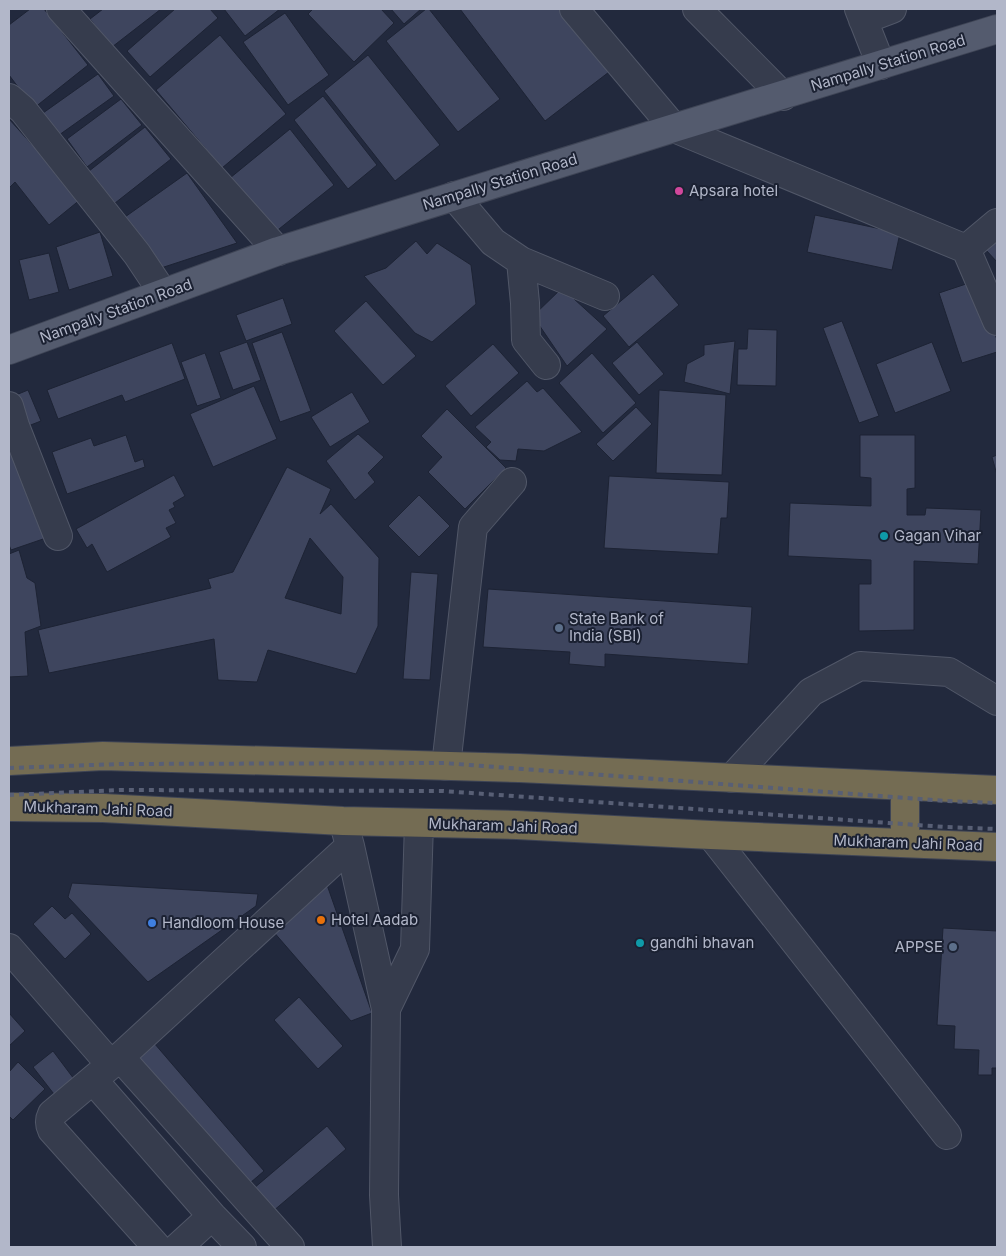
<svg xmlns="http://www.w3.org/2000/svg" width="1006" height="1256" viewBox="0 0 1006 1256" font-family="Inter,sans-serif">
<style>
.building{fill:#3e455e;stroke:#1d2334;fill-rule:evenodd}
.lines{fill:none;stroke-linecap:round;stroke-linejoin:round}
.minor-casing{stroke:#515768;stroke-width:30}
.major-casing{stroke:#3f4556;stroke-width:30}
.highway-casing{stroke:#3e4455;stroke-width:30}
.minor{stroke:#363c4d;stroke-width:28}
.major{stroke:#545b6e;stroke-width:28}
.highway{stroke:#746c53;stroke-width:28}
.rail{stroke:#585f75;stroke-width:4;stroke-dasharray:5 5;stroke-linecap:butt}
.hotel-dot{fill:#d1479c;stroke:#1b2132;stroke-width:2}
.culture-dot{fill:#0f9aa8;stroke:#1b2132;stroke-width:2}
.service-dot{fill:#5c6f8a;stroke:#1b2132;stroke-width:2}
.food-dot{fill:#e8710a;stroke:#1b2132;stroke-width:2}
.shop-dot{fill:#3f7fe0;stroke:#1b2132;stroke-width:2}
.labels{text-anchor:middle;stroke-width:4;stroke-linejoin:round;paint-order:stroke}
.street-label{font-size:15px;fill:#b2b7c9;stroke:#1b2132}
.poi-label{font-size:15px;fill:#b2b7c9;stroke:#1b2132;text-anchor:start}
</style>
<rect width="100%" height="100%" fill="#22293d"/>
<!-- building -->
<path class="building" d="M 30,9 L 44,9 L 88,65 L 34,108 L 9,75 L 9,25 Z
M 103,9 L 161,9 L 112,47 L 90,19 Z
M 175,9 L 210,9 L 218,18 L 150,77 L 127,51 Z
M 224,9 L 280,9 L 245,36 Z
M 313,9 L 381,9 L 394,23 L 354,62 L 308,14 Z
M 391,9 L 421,9 L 404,24 Z
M 426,9 L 429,9 L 500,99 L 458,132 L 386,41 Z
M 460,9 L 561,9 L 609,72 L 545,121 Z
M 285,13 L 329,75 L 288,105 L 243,42 Z
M 220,35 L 286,114 L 222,168 L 156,90 Z
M 368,55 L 440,145 L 395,181 L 324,91 Z
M 98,74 L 114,96 L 52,140 L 36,118 Z
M 323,96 L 377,165 L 348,189 L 294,120 Z
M 121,99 L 142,125 L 87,167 L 67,139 Z
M 9,119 L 81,199 L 49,225 L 15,182 L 9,188 Z
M 145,127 L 171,159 L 110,207 L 84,175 Z
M 290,129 L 334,185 L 274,233 L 230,178 Z
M 187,173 L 237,243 L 161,268 L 125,217 Z
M 815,215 L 900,233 L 892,270 L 807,252 Z
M 100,232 L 113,276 L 69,290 L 56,247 Z
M 997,240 L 997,262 L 986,250 Z
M 416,241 L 427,254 L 437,243 L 471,265 L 476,304 L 432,342 L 415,333 L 364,276 L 386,268 Z
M 49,253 L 59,292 L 29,300 L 19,260 Z
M 653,274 L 679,305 L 629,347 L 603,316 Z
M 978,280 L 997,340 L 997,352 L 962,363 L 939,293 Z
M 562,288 L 607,329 L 567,366 L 533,316 Z
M 283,298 L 292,324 L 246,341 L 236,315 Z
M 366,301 L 416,356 L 383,385 L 334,331 Z
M 842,321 L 879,416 L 859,423 L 823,328 Z
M 748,329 L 777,330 L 776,386 L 737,385 L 738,349 L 747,349 Z
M 282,332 L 311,411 L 280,422 L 252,343 Z
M 735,341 L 730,394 L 684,382 L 687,364 L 704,355 L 704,345 Z
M 247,342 L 261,380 L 233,390 L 219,352 Z
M 637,342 L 664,374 L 639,395 L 612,363 Z
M 932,342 L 951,391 L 895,413 L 876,364 Z
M 172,343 L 185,379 L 125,402 L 122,395 L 58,419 L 47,390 Z
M 493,344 L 519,373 L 471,416 L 445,386 Z
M 205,353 L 221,398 L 197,406 L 181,362 Z
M 592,353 L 636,403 L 603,433 L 559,383 Z
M 527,381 L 537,392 L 543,388 L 582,432 L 544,451 L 518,449 L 516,461 L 500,460 L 486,447 L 491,442 L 475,427 Z
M 254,386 L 277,439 L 213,467 L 190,414 Z
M 28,390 L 41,421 L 23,428 L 11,397 Z
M 659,390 L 726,395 L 722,475 L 656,473 Z
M 352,392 L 370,422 L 330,447 L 311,417 Z
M 636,407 L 652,424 L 613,461 L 596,444 Z
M 447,409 L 506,468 L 465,509 L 428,472 L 442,457 L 421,436 Z
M 358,434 L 384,457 L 368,473 L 375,482 L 355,500 L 326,461 Z
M 126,435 L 135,462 L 143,459 L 145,467 L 67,494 L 52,452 L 91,438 L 94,446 Z
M 860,435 L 915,435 L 915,488 L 907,489 L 907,515 L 925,515 L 926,508 L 981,510 L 978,564 L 914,561 L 914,630 L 859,631 L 859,584 L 871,584 L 871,560 L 788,556 L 790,503 L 871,506 L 871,478 L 860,477 Z
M 9,443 L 46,538 L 11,550 L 9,545 Z
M 997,455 L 997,475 L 992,457 Z
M 287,467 L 331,489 L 320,514 L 331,504 L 379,558 L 378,626 L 356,674 L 268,650 L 257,682 L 218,680 L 214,639 L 49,673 L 38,630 L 211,588 L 208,579 L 233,572 ZM 310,538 L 343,577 L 341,614 L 285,598 Z
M 174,475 L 185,496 L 173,503 L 175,507 L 169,510 L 176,523 L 166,528 L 171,537 L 107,572 L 92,544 L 87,548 L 76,529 Z
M 609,476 L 729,482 L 727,518 L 721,518 L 718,554 L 604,548 Z
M 419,495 L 450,526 L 419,557 L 388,526 Z
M 19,550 L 27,578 L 35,583 L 41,626 L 25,632 L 28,676 L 9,677 L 9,554 Z
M 411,572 L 438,574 L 430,680 L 403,679 Z
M 488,589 L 752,607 L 748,664 L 605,654 L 605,667 L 569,664 L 570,652 L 483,647 Z
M 326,882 L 372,1013 L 351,1021 L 272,930 Z
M 72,883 L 258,894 L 256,906 L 148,982 L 68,897 Z
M 52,906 L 65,919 L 72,913 L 91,934 L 65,959 L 33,924 Z
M 943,928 L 997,931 L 997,1068 L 992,1068 L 992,1075 L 978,1075 L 979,1050 L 954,1049 L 955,1026 L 937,1025 Z
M 299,997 L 343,1046 L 318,1069 L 274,1020 Z
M 9,1013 L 25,1031 L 9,1046 Z
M 154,1043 L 264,1171 L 243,1189 L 133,1062 Z
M 53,1051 L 77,1083 L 57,1098 L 33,1067 Z
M 18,1062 L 45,1089 L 13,1120 L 9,1116 L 9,1072 Z
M 327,1126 L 346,1149 L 272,1212 L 253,1189 Z"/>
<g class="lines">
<defs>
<path id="minor" d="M 61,9 L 278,251
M 574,9 L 674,128 L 966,249 L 997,223
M 697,9 L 783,96
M 859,9 L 881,65
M 863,20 L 892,9
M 9,98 L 23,110 L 137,254 L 163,293
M 454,196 L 493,242 L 521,261 L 605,296
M 966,249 L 997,321
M 521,261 L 525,303 L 526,340 L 546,365
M 9,406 L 15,426 L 58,536
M 446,766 L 473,527 L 512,482
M 732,778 L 811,692 L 860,666 L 949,672 L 997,701
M 346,831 L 350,846 L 386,1009 L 384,1195 L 387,1247
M 711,835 L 947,1135
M 9,948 L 111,1065
M 386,1009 L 415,949 L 419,823
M 120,1057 L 290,1247
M 93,1080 L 212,1216 L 242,1247
M 157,1247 L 52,1130 C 49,1124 49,1120 52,1114 L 120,1057 L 350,846
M 178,1247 L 212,1216"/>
<path id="major" d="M 9,350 L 278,251 L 674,128 L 997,29"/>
<path id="highway" d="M 9,761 L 103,756 L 519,768 L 997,790
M 9,807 L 103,808 L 343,821 L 517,825 L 711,835 L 997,847
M 905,843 L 905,786"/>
</defs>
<!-- minor casing -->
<use href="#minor" class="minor-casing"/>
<!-- major casing -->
<use href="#major" class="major-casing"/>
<!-- highway casing -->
<use href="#highway" class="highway-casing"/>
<!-- minor -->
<use href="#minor" class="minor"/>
<!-- major -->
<use href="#major" class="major"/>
<!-- highway -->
<use href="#highway" class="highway"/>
<!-- rail -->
<path class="rail" d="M 9,768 L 120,764 L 444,763 L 946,801 L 997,803
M 9,795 L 121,790 L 443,791 L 945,827 L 997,829"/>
</g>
<!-- markers -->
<circle class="hotel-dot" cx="679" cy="191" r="5"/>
<g class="culture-dot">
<circle cx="884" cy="536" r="5"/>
<circle cx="640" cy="943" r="5"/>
</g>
<g class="service-dot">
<circle cx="559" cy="628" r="5"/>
<circle cx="953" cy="947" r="5"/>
</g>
<circle class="food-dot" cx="321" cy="920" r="5"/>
<circle class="shop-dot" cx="152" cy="923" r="5"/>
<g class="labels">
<!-- street labels -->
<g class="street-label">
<text transform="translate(888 63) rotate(-17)" y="5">Nampally Station Road</text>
<text transform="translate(500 182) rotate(-17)" y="5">Nampally Station Road</text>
<text transform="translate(116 311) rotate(-20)" y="5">Nampally Station Road</text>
<text transform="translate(98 809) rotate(2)" y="5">Mukharam Jahi Road</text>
<text transform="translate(503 826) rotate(2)" y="5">Mukharam Jahi Road</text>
<text transform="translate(908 843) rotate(2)" y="5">Mukharam Jahi Road</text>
</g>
<!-- poi labels -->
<g class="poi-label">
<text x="689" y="196">Apsara hotel</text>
<text x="894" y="541">Gagan Vihar</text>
<text x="569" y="624">State Bank of<tspan x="569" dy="17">India (SBI)</tspan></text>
<text x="331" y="925">Hotel Aadab</text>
<text x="162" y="928">Handloom House</text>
<text x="650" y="948">gandhi bhavan</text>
<text x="943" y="952" text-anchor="end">APPSE</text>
</g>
</g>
<!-- border -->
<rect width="1006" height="1256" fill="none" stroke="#b2b7c9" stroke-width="20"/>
</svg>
